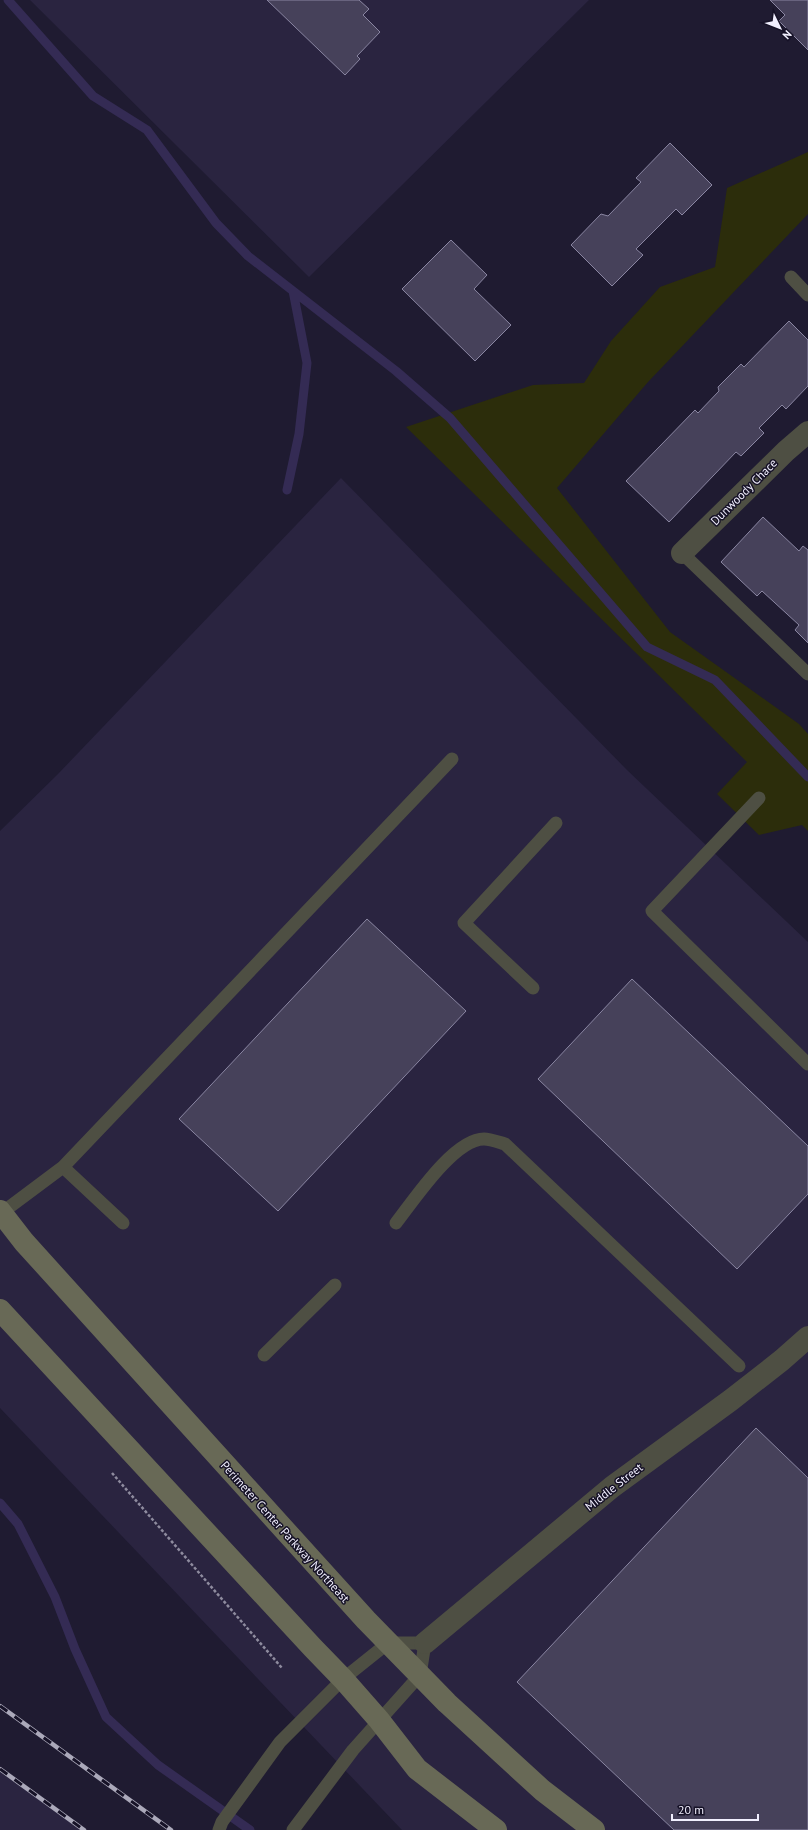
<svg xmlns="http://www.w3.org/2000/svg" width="808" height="1830" viewBox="0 0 808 1830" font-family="'PT Sans',sans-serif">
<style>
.built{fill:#2a2440}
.green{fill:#2c2d0b}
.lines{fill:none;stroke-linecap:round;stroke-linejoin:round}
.stream{stroke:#342b54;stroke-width:9}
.building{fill:#46415a;stroke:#8a86a2}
.path{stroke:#8e8b9e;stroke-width:2.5;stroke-dasharray:3 2;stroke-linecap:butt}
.lane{stroke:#4e4f43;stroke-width:13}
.street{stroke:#4e4f43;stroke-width:22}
.secondary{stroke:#686956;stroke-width:22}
.rail-casing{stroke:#aba9ba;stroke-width:4.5}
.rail{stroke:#161227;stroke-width:3;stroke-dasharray:9;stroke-linecap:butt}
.labels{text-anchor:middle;stroke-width:3;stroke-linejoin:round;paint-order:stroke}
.street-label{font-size:12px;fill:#f1effe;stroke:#161227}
</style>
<rect width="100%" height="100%" fill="#1f1b31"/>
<!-- built -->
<path class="built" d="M 30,0 L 589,0 L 309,277 Z
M 341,478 L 627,770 L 808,942 L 808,1830 L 402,1830 L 0,1408 L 0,831 L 58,774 Z
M 0,1770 L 87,1830 L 0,1830 Z"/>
<!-- green -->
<path class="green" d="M 808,152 L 808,214 L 648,382 L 557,488 L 670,632 L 799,724 L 808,734 L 808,831 L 802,825 L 759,835 L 717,794 L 747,762 L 406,427 L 533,385 L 584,383 L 611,341 L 660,287 L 715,267 L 727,188 Z"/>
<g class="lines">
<!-- stream -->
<path class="stream" d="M 8,0 L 93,96 L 147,130 L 216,223 L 248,256 L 396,371 L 450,418 L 647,647 L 715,680 L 808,777
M 287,490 L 299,434 L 307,363 L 293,291
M 0,1503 L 18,1524 L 55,1597 L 75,1649 L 106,1717 L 158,1765 L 250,1830"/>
</g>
<!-- building -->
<path class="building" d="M 267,0 L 359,0 L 369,9 L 363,15 L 380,32 L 357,56 L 360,59 L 345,75 Z
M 770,0 L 808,0 L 808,50 L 779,21 L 785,15 Z
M 670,143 L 712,185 L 682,215 L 676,209 L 636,249 L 643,255 L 612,286 L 571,245 L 601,214 L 608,216 L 641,182 L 636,178 Z
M 451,240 L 487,275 L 474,289 L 511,325 L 475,361 L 402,289 Z
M 789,321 L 808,340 L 808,386 L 786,409 L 782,405 L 759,428 L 764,433 L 741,456 L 736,452 L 669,522 L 626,481 L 695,410 L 698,413 L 719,391 L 718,387 L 741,364 L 744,367 Z
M 763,517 L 799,551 L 803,546 L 808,550 L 808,643 L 795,630 L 799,625 L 762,591 L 757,596 L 721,562 Z
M 367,919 L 466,1011 L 278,1211 L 179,1119 Z
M 632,979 L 808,1146 L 808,1194 L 737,1269 L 538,1079 Z
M 756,1428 L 808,1478 L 808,1830 L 674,1830 L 517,1682 Z"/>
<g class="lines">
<!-- path -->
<path class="path" d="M 112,1473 L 282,1668"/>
<!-- lane -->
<path class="lane" d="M 791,277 L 808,295
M 682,553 L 808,674
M 759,798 L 652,911 L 808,1064
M 533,988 L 464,923 L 556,823
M 63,1167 L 452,759
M 0,1214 L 63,1167 L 123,1223
M 396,1223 C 414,1200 454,1139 484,1139 C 490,1139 498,1142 505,1144 L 739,1366
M 264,1355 L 335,1285
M 219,1830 L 222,1822 L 280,1742 L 343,1679 L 388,1643 L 425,1643 L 420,1675 L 353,1750 L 293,1830"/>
<!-- street -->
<path class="street" d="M 682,553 L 786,451 L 808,432
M 425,1643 L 612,1487 L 731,1400 L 782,1360 L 808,1337"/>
<!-- secondary -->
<path class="secondary" d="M 0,1211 L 24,1242 L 366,1620 L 447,1703 L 542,1790 L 594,1830
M 0,1310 L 313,1648 L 343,1679 L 379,1720 L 417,1769 L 496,1830"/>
<defs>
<path id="rail" d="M 0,1706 L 171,1830
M 0,1769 L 84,1830"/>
</defs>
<!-- rail casing -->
<use href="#rail" class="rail-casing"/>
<!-- rail -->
<use href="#rail" class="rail"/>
</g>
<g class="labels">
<!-- street labels -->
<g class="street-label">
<text transform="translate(744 492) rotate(-45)" y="4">Dunwoody Chace</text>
<text transform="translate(614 1487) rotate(-38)" y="4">Middle Street</text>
<text transform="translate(285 1532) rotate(48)" y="4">Perimeter Center Parkway Northeast</text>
</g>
</g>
<!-- north arrow -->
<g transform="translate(780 28) rotate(133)" stroke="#161227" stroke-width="3" paint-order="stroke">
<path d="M0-3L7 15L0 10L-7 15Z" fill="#f1effe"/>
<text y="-6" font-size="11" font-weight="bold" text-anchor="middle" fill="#f1effe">N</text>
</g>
<!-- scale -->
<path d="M672 1814v6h86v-6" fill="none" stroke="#f1effe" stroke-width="2"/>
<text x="678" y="1814" font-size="12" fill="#f1effe" stroke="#161227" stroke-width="3" paint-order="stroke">20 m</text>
</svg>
